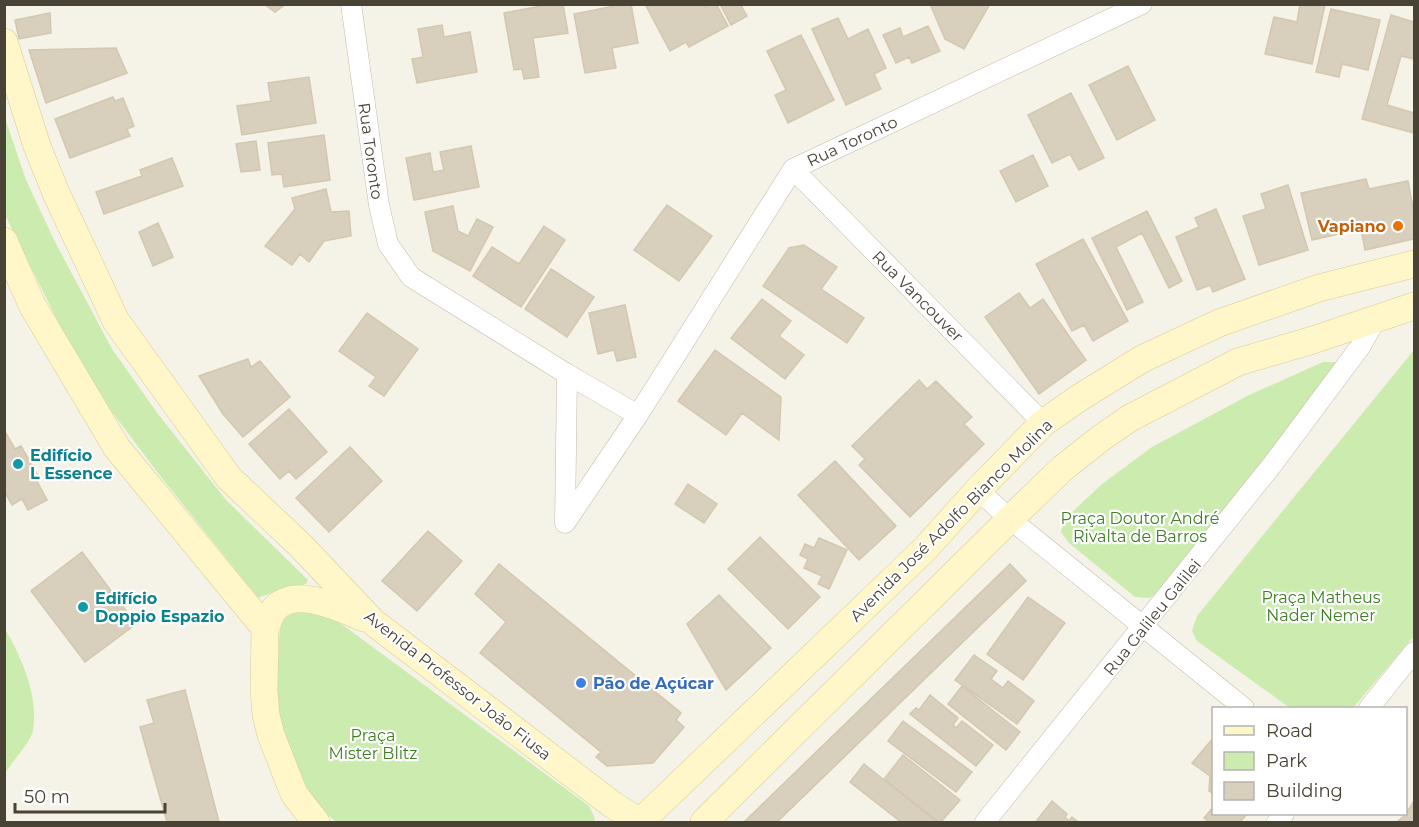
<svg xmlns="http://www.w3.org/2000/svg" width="1419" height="827" viewBox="0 0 1419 827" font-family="Montserrat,sans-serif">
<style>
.green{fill:#cbecae}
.building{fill:#d8cfbd;stroke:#d3c8af;stroke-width:1.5}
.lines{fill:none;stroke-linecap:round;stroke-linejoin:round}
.street-casing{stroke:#c2bbaa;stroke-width:21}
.secondary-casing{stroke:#d8cc95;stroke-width:28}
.street{stroke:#fff;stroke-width:20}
.secondary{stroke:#fff6c9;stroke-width:27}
.food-dot{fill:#e8710a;stroke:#fff;stroke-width:2}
.culture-dot{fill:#0f9aa8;stroke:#fff;stroke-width:2}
.shop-dot{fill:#3f7fe0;stroke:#fff;stroke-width:2}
.labels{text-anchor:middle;stroke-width:4.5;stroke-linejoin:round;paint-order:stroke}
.street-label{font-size:16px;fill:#494336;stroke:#fff}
.food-label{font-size:16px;font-weight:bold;fill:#c56008;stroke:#fff;text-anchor:end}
.culture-label{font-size:16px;font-weight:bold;fill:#0d838f;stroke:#fff;text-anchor:start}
.park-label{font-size:16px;fill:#408024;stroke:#fff}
.shop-label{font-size:16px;font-weight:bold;fill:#366cbe;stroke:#fff;text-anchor:start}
</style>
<rect width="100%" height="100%" fill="#f5f2e8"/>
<!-- green -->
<path class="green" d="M 4,115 L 26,180 L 54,240 L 112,349 L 158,414 L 226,500 L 308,580 L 306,584 L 281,589 L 258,598 L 161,477 L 85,376 L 5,215 Z
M 1414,350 L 1414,636 L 1353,708 L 1290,708 L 1197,641 L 1192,631 L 1197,616 Z
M 1323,362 L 1337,362 L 1339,371 L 1163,590 L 1149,598 L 1135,597 L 1069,543 L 1061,532 L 1065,519 L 1102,484 L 1152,447 L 1249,395 Z
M 314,612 L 326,615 L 340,623 L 589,806 L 594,816 L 595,822 L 336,822 C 298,791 277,729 276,680 C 276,671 278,662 279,653 C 279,641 278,625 287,617 C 295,611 305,612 314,612 Z
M 5,629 C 21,656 39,697 33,730 C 31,742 12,762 5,773 Z"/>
<!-- building -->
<path class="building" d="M 264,4 L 286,4 L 275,12 Z
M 551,4 L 563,4 L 568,33 L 533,38 L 539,77 L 524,79 L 522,69 L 514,70 L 504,13 Z
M 624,4 L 631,4 L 638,43 L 612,48 L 616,68 L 585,73 L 574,14 Z
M 645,4 L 704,4 L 705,7 L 716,4 L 728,26 L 689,47 L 686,42 L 670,51 Z
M 720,4 L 740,4 L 747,16 L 731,25 Z
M 930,4 L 990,4 L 964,49 L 945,39 Z
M 1300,4 L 1325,5 L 1312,64 L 1265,54 L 1274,17 L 1297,22 Z
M 1331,9 L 1380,20 L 1368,70 L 1342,64 L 1339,77 L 1316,72 Z
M 50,13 L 51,33 L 19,39 L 15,20 Z
M 1391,15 L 1414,22 L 1414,59 L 1401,56 L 1387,105 L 1414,113 L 1414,133 L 1362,119 Z
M 838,18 L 848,39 L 868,29 L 886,68 L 874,74 L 881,89 L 846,105 L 812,29 Z
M 442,25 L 444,37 L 470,32 L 477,72 L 417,83 L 412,59 L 423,57 L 418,29 Z
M 928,26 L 940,51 L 912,63 L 909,57 L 896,63 L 883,35 L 900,28 L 903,37 Z
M 801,35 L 834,100 L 788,123 L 775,95 L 786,90 L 767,51 Z
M 116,48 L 127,73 L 46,103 L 29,50 Z
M 1128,66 L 1155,120 L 1117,140 L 1089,85 Z
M 309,77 L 316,123 L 242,135 L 237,106 L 271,101 L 268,83 Z
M 1071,93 L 1104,158 L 1079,170 L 1070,154 L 1052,163 L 1028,115 Z
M 113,97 L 115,101 L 123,98 L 134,126 L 127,129 L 130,136 L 70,158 L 55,119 Z
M 324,135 L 330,180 L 284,187 L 282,174 L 272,175 L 268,143 Z
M 256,141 L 260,170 L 241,172 L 236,144 Z
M 471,146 L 479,187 L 414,200 L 406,158 L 430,153 L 433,172 L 444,170 L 440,152 Z
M 1033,155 L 1048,186 L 1016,202 L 1000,171 Z
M 172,158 L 183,186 L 104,214 L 96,192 L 142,176 L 140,170 Z
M 1366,179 L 1369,189 L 1408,181 L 1414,213 L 1414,239 L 1365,250 L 1361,229 L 1312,240 L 1301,193 Z
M 1288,185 L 1308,250 L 1259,265 L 1243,216 L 1266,209 L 1261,194 Z
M 326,189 L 331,212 L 349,211 L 351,236 L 324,241 L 309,262 L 300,254 L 292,265 L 265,246 L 295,209 L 292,198 Z
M 667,205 L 712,236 L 679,281 L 634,250 Z
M 453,206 L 458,231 L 468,236 L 477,219 L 493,227 L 470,271 L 433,251 L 425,212 Z
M 1216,209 L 1245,279 L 1213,292 L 1210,285 L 1197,290 L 1176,237 L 1199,227 L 1195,218 Z
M 1147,211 L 1182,281 L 1169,288 L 1142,233 L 1116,247 L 1143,302 L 1127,310 L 1092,238 Z
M 158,223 L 173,257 L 153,266 L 139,232 Z
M 544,226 L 565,240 L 521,307 L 473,276 L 492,247 L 519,264 Z
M 1083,239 L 1128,321 L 1093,341 L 1084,325 L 1072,331 L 1036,264 Z
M 804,245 L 837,267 L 821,289 L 864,318 L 847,343 L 763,286 L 789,248 Z
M 551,269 L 594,297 L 567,337 L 525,309 Z
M 1019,293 L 1030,308 L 1043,299 L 1086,360 L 1039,394 L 985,317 Z
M 762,299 L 791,321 L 779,336 L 804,355 L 785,379 L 731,338 Z
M 625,305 L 636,357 L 617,361 L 614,350 L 598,354 L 589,313 Z
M 367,313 L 418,349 L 384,396 L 369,386 L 376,377 L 339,351 Z
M 715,350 L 781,397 L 779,440 L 742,413 L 726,435 L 678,401 Z
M 248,359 L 251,367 L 260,361 L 290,397 L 243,437 L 223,414 L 199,376 Z
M 919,380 L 927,389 L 936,381 L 972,417 L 964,424 L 984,444 L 910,517 L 859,465 L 865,459 L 852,446 Z
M 289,409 L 327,452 L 296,479 L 289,471 L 280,479 L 249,444 Z
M 4,430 L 15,449 L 21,446 L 40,479 L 37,481 L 47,500 L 28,510 L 22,499 L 12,505 L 4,491 Z
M 350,447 L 382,481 L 329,532 L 296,498 Z
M 835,461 L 896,526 L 859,560 L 798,495 Z
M 688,484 L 717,504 L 704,523 L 675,504 Z
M 428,531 L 462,561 L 417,611 L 382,581 Z
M 760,537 L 820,597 L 788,629 L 728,569 Z
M 819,538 L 847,550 L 829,589 L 818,584 L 822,576 L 804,568 L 808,559 L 800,555 L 805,544 L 814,548 Z
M 82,552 L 136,624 L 85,662 L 31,591 Z
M 499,564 L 681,713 L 676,720 L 684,727 L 653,763 L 607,766 L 596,757 L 601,752 L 480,653 L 506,622 L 475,594 Z
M 1010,564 L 1026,581 L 777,822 L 744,822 Z
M 719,595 L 771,648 L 726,690 L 687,624 Z
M 1028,597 L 1065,623 L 1023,680 L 987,654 Z
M 974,655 L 997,671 L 991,679 L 1003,688 L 1008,681 L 1034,701 L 1017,724 L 955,680 Z
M 962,686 L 1020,732 L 1006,750 L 948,704 Z
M 185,690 L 219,822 L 167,822 L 140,727 L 154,723 L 147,700 Z
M 930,695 L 958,718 L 953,725 L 956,728 L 962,721 L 993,745 L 976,766 L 910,714 L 916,708 L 919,710 Z
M 903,721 L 972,772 L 956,792 L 888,741 Z
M 1214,737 L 1214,794 L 1209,791 L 1210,776 L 1192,763 Z
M 903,755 L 960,800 L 941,822 L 939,822 L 884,779 Z
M 864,764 L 937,822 L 901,822 L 850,782 Z
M 1052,801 L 1067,814 L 1065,817 L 1069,821 L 1072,817 L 1078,822 L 1040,822 L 1037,820 Z
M 1414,801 L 1414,822 L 1397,822 L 1406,814 Z
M 1214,806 L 1214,814 L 1247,814 L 1240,822 L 1209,822 L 1204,818 Z"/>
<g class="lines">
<defs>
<path id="street" d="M 351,4 L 379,205 L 388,244 L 411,277 L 567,374 L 638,415
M 793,169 L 1043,423
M 978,490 L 1010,519 L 1244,708
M 565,523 L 638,415 L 793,169 L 1142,4
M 565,523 L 567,374
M 1369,708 L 1414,652
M 985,822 L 1272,465 L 1360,347 L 1376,319
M 1277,822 L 1284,814"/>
<path id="secondary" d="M 4,42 L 37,146 L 56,193 L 116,321 L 229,478 L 301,546 L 373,622 L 613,805 L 640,822
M 4,241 L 32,305 L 117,448 L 265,628 L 264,691 L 266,715 L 271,735 L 294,794 L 316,822
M 265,628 C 268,623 270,615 273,611 C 293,584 341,609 364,618
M 640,822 L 924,550 L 978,490 L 1043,423 L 1079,398 L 1142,359 L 1219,323 L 1319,288 L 1414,264
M 704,822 L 1010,519 L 1063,468 L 1101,438 L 1130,418 L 1238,362 L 1313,340 L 1414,306"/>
</defs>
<!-- street casing -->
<use href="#street" class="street-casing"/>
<!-- secondary casing -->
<use href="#secondary" class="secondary-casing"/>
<!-- street -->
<use href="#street" class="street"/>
<!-- secondary -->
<use href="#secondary" class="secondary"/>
</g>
<!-- markers -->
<circle class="food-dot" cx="1398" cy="226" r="6"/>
<g class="culture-dot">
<circle cx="18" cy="464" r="6"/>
<circle cx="83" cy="607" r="6"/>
</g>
<circle class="shop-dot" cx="581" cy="683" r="6"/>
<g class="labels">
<!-- street labels -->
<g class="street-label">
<text transform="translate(852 141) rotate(-25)" y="6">Rua Toronto</text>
<text transform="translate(371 151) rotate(82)" y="6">Rua Toronto</text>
<text transform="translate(918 296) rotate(45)" y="6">Rua Vancouver</text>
<text transform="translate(951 520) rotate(-45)" y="6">Avenida José Adolfo Bianco Molina</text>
<text transform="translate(1152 617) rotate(-51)" y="6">Rua Galileu Galilei</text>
<text transform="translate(458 685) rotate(38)" y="6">Avenida Professor João Fiusa</text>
</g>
<!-- food labels -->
<g class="food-label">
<text x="1386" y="232">Vapiano</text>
</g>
<!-- culture labels -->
<g class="culture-label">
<text x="30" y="461">Edifício<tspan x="30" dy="18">L Essence</tspan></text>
<text x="95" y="604">Edifício<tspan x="95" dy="18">Doppio Espazio</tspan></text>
</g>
<!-- park labels -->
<g class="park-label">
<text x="1140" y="524">Praça Doutor André<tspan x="1140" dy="18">Rivalta de Barros</tspan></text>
<text x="1321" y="603">Praça Matheus<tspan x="1321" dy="18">Nader Nemer</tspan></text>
<text x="373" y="741">Praça<tspan x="373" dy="18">Mister Blitz</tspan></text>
</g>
<!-- shop labels -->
<g class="shop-label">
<text x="593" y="689">Pão de Açúcar</text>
</g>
</g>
<!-- border -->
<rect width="1419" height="827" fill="none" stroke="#494336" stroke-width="12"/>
<!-- legend -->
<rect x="1212" y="707" width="195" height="108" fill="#ffffff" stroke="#b6b4af" stroke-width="1.5"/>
<rect x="1224" y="726" width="30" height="9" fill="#fff6c9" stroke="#b6b4af" stroke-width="1.5"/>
<text x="1266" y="737" font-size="18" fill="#494336">Road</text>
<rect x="1224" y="752" width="30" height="18" fill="#cbecae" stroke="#b6b4af" stroke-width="1.5"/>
<text x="1266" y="767" font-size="18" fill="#494336">Park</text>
<rect x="1224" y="782" width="30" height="18" fill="#d8cfbd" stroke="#b6b4af" stroke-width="1.5"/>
<text x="1266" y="797" font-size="18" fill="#494336">Building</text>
<!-- scale -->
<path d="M15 803v9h150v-9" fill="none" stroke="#494336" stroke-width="3"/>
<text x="24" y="803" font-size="18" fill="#494336" stroke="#ffffff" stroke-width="4.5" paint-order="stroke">50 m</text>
</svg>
